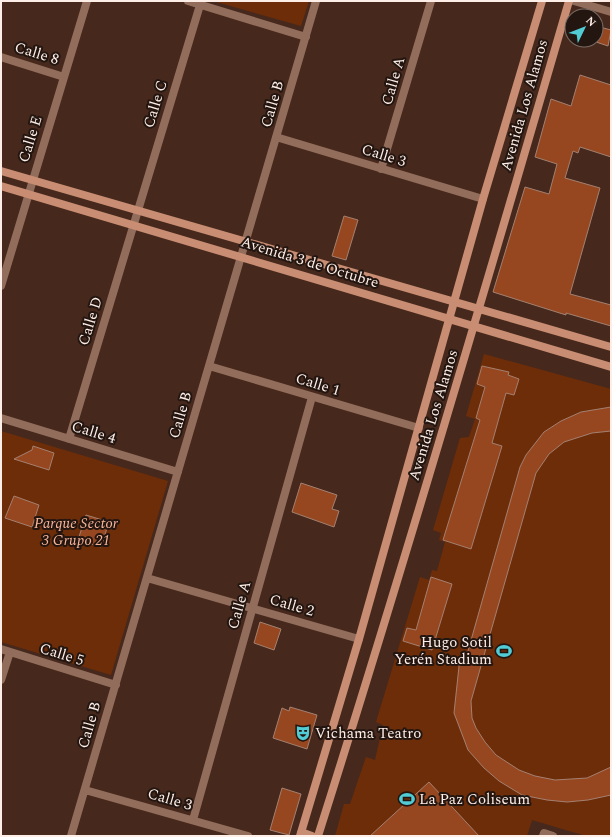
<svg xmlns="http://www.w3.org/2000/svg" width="612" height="837" viewBox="0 0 612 837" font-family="Spectral,serif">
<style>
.green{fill:#6e2d09}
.building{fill:#974720;stroke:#a38071}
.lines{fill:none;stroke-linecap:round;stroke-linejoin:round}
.street{stroke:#926d5c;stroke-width:8}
.secondary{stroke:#c88d73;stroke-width:8}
.labels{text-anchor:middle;stroke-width:4;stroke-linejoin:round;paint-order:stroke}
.street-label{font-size:15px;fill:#fdeee7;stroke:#231510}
.park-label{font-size:15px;font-style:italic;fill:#f8b597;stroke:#231510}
.poi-label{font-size:15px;fill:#fdeee7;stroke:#231510;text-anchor:start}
</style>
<rect width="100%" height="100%" fill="#46291c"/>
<!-- green -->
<path class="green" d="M 213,1 L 309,1 L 301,26 Z
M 484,354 L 611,389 L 611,836 L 586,836 L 532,820 L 527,836 L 335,836 L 344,804 L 350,804 L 366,757 L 375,760 L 383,725 L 376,722 L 420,577 L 429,580 L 432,570 L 437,571 L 445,542 L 439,540 L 441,533 L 433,530 L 460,438 L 469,437 L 475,419 L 466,416 Z
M 1,431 L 168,481 L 111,675 L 1,642 Z"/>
<!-- building -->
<path class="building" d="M 596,26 L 611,30 L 608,46 L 596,42 Z
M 580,75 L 611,85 L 611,157 L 580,147 L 578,153 L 573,151 L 565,178 L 600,188 L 570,294 L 611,305 L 611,326 L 566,313 L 566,315 L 493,292 L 525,187 L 549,194 L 557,164 L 535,157 L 551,99 L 571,106 Z
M 344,216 L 358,220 L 346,260 L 332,256 Z
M 482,366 L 509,372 L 508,375 L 519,379 L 514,395 L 506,393 L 492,443 L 502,446 L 471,549 L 443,540 L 480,420 L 476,418 L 485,387 L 477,384 Z
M 611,407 L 611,431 L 592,433 L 564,442 L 549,454 L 536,473 L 471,701 L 472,718 L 476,728 L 485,742 L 496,755 L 519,770 L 535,776 L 555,780 L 587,778 L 611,767 L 611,795 L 588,800 L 567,802 L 547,800 L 522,795 L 499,781 L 484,768 L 468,750 L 454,713 L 460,657 L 466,658 L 520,467 L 526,455 L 544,432 L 561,421 L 581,412 Z
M 33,446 L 54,453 L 49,470 L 14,459 L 32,450 Z
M 301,483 L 337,495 L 332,509 L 339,511 L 334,527 L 292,512 Z
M 14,496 L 39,505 L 32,527 L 5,518 Z
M 86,515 L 109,522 L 101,547 L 78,540 Z
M 431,577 L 452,584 L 432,650 L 403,641 L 407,628 L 416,630 Z
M 260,622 L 281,629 L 274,650 L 254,643 Z
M 290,707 L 317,715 L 307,749 L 273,738 L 282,708 L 289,711 Z
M 429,782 L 479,836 L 370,836 Z
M 282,788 L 301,794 L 289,835 L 270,830 Z"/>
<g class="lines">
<!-- street -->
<path class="street" d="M 188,1 L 306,37
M 574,1 L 611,12
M 1,57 L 64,77
M 276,137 L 483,199
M 381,169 L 431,1
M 1,286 L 87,1
M 209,366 L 419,428
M 1,418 L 178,472
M 69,439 L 200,5
M 147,578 L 359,639
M 1,649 L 116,685
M 1,680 L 10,652
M 85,790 L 248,836
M 193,820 L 312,397
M 71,836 L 316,1
M 543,836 L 544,833 L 553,836"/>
<!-- secondary -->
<path class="secondary" d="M 1,171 L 611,347
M 1,186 L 611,367
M 301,832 L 312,836
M 300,836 L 359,639 L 483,199 L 542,1
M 318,836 C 406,559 488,280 569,1"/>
</g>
<!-- icons -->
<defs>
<symbol id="stadium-bare" viewBox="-9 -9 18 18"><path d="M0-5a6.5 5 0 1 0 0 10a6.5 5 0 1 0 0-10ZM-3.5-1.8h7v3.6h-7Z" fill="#51ccd4" stroke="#231510" stroke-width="2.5" paint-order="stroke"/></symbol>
<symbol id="theatre-bare" viewBox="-9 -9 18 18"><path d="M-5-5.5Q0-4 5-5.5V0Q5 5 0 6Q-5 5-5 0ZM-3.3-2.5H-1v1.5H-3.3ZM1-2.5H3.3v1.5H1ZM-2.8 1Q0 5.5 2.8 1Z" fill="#51ccd4" stroke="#231510" stroke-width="2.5" paint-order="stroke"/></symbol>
</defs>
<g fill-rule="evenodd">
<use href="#stadium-bare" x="493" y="640" width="22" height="22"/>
<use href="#theatre-bare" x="292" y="722" width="22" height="22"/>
<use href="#stadium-bare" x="396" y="788" width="22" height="22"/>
</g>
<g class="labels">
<!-- street labels -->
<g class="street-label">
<text transform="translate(37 53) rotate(17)" y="5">Calle 8</text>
<text transform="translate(393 81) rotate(-74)" y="5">Calle A</text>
<text transform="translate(155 104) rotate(-73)" y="5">Calle C</text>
<text transform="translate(272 104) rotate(-74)" y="5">Calle B</text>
<text transform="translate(524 105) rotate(-74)" y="5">Avenida Los Alamos</text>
<text transform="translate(30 139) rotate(-73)" y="5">Calle E</text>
<text transform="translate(384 155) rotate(17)" y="5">Calle 3</text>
<text transform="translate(310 262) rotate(17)" y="5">Avenida 3 de Octubre</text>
<text transform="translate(90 321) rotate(-73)" y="5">Calle D</text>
<text transform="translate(318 384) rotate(17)" y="5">Calle 1</text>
<text transform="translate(180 415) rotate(-74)" y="5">Calle B</text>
<text transform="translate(433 415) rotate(-73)" y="5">Avenida Los Alamos</text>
<text transform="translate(94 432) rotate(17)" y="5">Calle 4</text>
<text transform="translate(239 605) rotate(-74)" y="5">Calle A</text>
<text transform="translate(292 605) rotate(16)" y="5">Calle 2</text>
<text transform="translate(62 654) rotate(17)" y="5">Calle 5</text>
<text transform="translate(89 725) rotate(-74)" y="5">Calle B</text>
<text transform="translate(170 799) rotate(16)" y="5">Calle 3</text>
</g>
<!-- park labels -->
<g class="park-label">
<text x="76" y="528">Parque Sector<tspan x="76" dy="17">3 Grupo 21</tspan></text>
</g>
<!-- poi labels -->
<g class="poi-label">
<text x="492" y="647" text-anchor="end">Hugo Sotil<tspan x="492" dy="17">Yerén Stadium</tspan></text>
<text x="315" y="738">Vichama Teatro</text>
<text x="419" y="804">La Paz Coliseum</text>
</g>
</g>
<!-- border -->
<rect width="612" height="837" fill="none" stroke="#fdeee7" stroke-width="4"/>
<!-- north arrow -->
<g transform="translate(584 28) rotate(47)"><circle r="19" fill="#231510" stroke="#7a6c66"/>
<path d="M0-3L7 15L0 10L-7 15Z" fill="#51ccd4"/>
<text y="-6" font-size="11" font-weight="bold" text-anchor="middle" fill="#fdeee7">N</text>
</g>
</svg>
